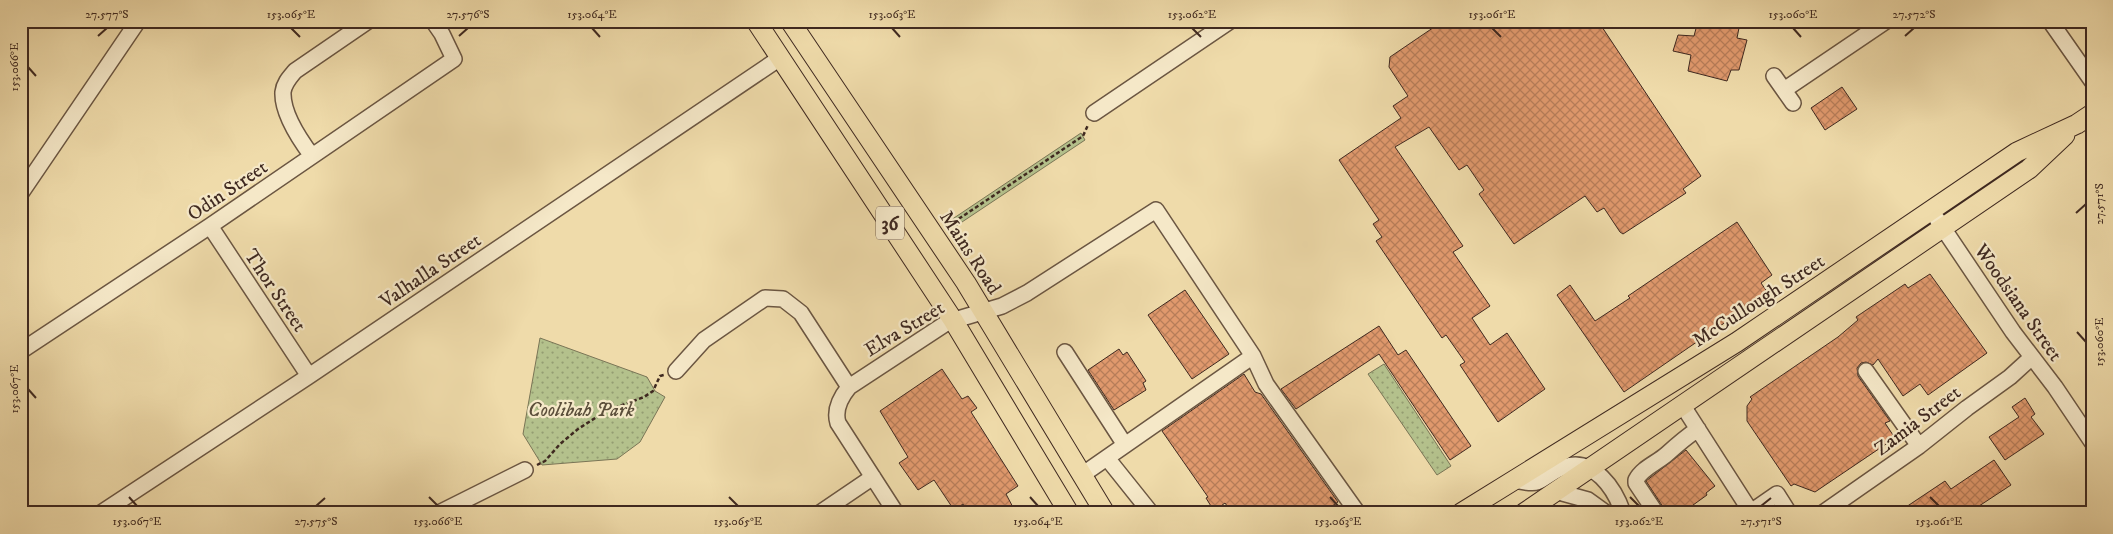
<svg xmlns="http://www.w3.org/2000/svg" width="2113" height="534" viewBox="0 0 2113 534" font-family="'IM FELL DW Pica',serif">
<style>
.green{fill:#b4c18c;stroke:#7a7556}
.park{fill:url(#park-dots);stroke:#7a7556}
.building{fill:url(#building-cross-hatch);stroke:#3f2920}
.lines{fill:none;stroke-linecap:round;stroke-linejoin:round}
.minor-casing{stroke:#6b5642;stroke-width:18}
.major-casing{stroke:#3f2920;stroke-width:21}
.path{stroke:#3f2920;stroke-width:2.5;stroke-dasharray:4 2.5;stroke-linecap:butt}
.minor{stroke:#f5e8c8;stroke-width:15}
.major{stroke:#efdbaa;stroke-width:19}
.ticks{fill:none;stroke:#3f2920;stroke-width:2}
.labels{text-anchor:middle;stroke-width:4.5;stroke-linejoin:round;paint-order:stroke}
.shield{fill:#f5e8c8;stroke:#766252;stroke-width:1}
.shield-label{font-size:19px;font-weight:bold;fill:#3f2920}
.street-label{font-size:20px;fill:#3f2920;stroke:#f5e8c8}
.park-label{font-size:20px;font-style:italic;fill:#5c4f3b;stroke:#f5e8c8}
.neatline{fill:none;stroke:#3f2920;stroke-width:2}
.ticks-label{font-size:12px;text-anchor:middle;fill:#3f2920}
</style>
<defs>
<pattern id="park-dots" width="8" height="8" patternUnits="userSpaceOnUse" patternTransform="scale(1.25)"><rect width="8" height="8" fill="#b4c18c"/><path d="M2 2h.1M6 6h.1" fill="none" stroke="#949d72" stroke-width="1.8" stroke-linecap="round"/></pattern>
<pattern id="building-cross-hatch" width="8" height="8" patternUnits="userSpaceOnUse" patternTransform="scale(1.25)"><rect width="8" height="8" fill="#e0996d"/><path d="M0 0l8 8M0 8l8-8" fill="none" stroke="#b77d59"/></pattern>
</defs>
<rect width="100%" height="100%" fill="#efdbaa"/>
<filter id="stains"><feTurbulence type="fractalNoise" baseFrequency=".004" numOctaves="4"/><feColorMatrix values="0 0 0 0 .2 0 0 0 0 .09 0 0 0 0 .02 0 0 0 .5 -.17"/></filter>
<radialGradient id="worn" r=".72"><stop offset=".6" stop-color="#630" stop-opacity="0"/><stop offset="1" stop-color="#630" stop-opacity=".3"/></radialGradient>
<!-- green -->
<path class="green" d="M 1081,133 L 1085,140 L 953,228 L 948,222 Z"/>
<!-- park -->
<path class="park" d="M 540,338 L 647,377 L 655,391 L 665,397 L 640,442 L 617,459 L 542,465 L 523,434 Z
M 1384,364 L 1451,466 L 1437,475 L 1368,374 Z"/>
<!-- building -->
<path class="building" d="M 1443,21 L 1490,21 L 1494,27 L 1503,21 L 1598,21 L 1701,176 L 1683,189 L 1686,193 L 1623,234 L 1620,232 L 1604,208 L 1597,212 L 1585,196 L 1514,244 L 1479,194 L 1484,190 L 1467,165 L 1459,170 L 1429,127 L 1395,147 L 1463,246 L 1453,252 L 1490,306 L 1472,318 L 1490,345 L 1507,333 L 1545,389 L 1498,422 L 1460,365 L 1465,362 L 1446,335 L 1442,338 L 1376,241 L 1382,237 L 1373,224 L 1379,220 L 1339,160 L 1401,118 L 1393,106 L 1408,96 L 1389,67 L 1390,57 Z
M 1698,21 L 1709,21 L 1739,28 L 1737,38 L 1747,40 L 1739,70 L 1731,70 L 1727,81 L 1688,71 L 1691,55 L 1673,51 L 1678,35 L 1694,36 Z
M 1842,87 L 1857,109 L 1825,130 L 1811,108 Z
M 1737,222 L 1772,275 L 1761,283 L 1768,293 L 1624,392 L 1557,295 L 1570,285 L 1595,321 L 1630,298 L 1628,296 Z
M 1930,274 L 1987,353 L 1928,395 L 1920,384 L 1903,396 L 1878,359 L 1873,365 L 1866,362 L 1861,363 L 1857,368 L 1858,376 L 1890,421 L 1885,423 L 1895,438 L 1815,492 L 1794,484 L 1791,486 L 1747,421 L 1747,406 L 1752,399 L 1750,397 L 1838,337 L 1858,320 L 1856,317 L 1905,284 L 1908,288 Z
M 1185,290 L 1229,354 L 1192,379 L 1148,315 Z
M 1379,326 L 1398,355 L 1406,350 L 1471,446 L 1450,460 L 1379,354 L 1296,409 L 1281,389 Z
M 1119,349 L 1123,355 L 1127,352 L 1146,381 L 1143,383 L 1146,390 L 1114,410 L 1088,370 Z
M 942,369 L 962,399 L 968,396 L 977,408 L 971,412 L 1018,486 L 1006,494 L 1016,513 L 968,513 L 963,504 L 954,510 L 934,480 L 918,490 L 899,463 L 908,457 L 880,411 Z
M 1244,374 L 1255,392 L 1261,394 L 1338,502 L 1322,513 L 1232,513 L 1225,503 L 1214,511 L 1206,498 L 1208,497 L 1162,431 Z
M 2025,398 L 2035,414 L 2031,417 L 2044,434 L 2005,460 L 1989,437 L 2019,417 L 2012,407 Z
M 1686,450 L 1715,486 L 1706,493 L 1707,495 L 1682,513 L 1667,513 L 1646,481 Z
M 1994,460 L 2011,485 L 1976,508 L 1974,505 L 1962,513 L 1897,513 L 1945,481 L 1951,489 Z"/>
<g class="lines">
<defs>
<path id="minor" d="M 2050,21 L 2092,81
M 1774,76 L 1793,103
M 1784,90 L 1886,21
M 1094,113 L 1230,21
M 312,156 C 300,140 282,113 283,92 C 284,83 290,77 295,71 L 368,21
M 21,193 L 138,21
M 1937,219 L 2013,332 L 2055,387 L 2092,442
M 210,226 L 309,376
M 21,351 L 210,226 L 454,59 L 442,34 L 433,21
M 1065,352 L 1125,445
M 676,371 L 704,340 L 765,298 L 783,299 L 801,313 L 849,387
M 1866,371 L 1919,446
M 1683,406 L 1751,512 L 1777,494 L 1789,513
M 1107,458 L 1151,513
M 1082,475 L 1253,356
M 1513,480 C 1520,481 1531,484 1537,482 C 1546,478 1554,470 1564,467 C 1594,457 1615,489 1623,513
M 1555,491 L 1588,500 L 1606,513
M 101,513 L 309,376 L 780,58
M 439,513 L 525,470
M 820,513 L 873,477
M 896,513 L 838,423 C 834,410 840,398 849,387 L 948,322 L 1002,306 L 1027,293 L 1156,210 L 1253,356 L 1266,384 L 1357,512
M 1656,513 L 1636,483 L 1636,480 C 1642,468 1657,463 1667,454 C 1678,444 1686,437 1698,429
M 1823,513 L 1919,446 L 1967,408 L 2010,377 L 2032,357"/>
<path id="major" d="M 756,21 L 953,320 L 1069,513
M 790,21 L 966,283 L 1105,513
M 1461,513 L 1737,342 L 2017,152 L 2077,124 L 2092,114
M 1524,513 L 2029,169 L 2065,135"/>
</defs>
<!-- minor casing -->
<use href="#minor" class="minor-casing"/>
<!-- major casing -->
<use href="#major" class="major-casing"/>
<!-- path -->
<path class="path" d="M 948,226 L 1083,136 L 1088,125
M 537,465 L 545,461 L 560,444 L 578,429 L 606,411 L 644,397 L 653,391 L 660,376 L 664,375"/>
<!-- minor -->
<use href="#minor" class="minor"/>
<!-- major -->
<use href="#major" class="major"/>
</g>
<!-- ticks -->
<path class="ticks" d="M 291,28 L 300,37M 592,28 L 600,37M 892,28 L 900,37M 1192,28 L 1201,37M 1492,28 L 1501,37M 1793,28 L 1801,37M 98,36 L 107,28M 459,36 L 468,28M 1905,36 L 1914,28M 28,67 L 36,76M 2076,213 L 2086,204M 2077,332 L 2086,342M 28,389 L 36,398M 129,497 L 137,506M 429,497 L 438,506M 729,497 L 738,506M 1030,497 L 1038,506M 1330,497 L 1338,506M 1630,497 L 1639,506M 1930,497 L 1939,506M 316,506 L 325,498M 1761,506 L 1771,498"/>
<g class="labels">
<!-- shield labels -->
<rect class="shield" x="876" y="206.5" width="28" height="33" rx="4"/>
<g class="shield-label">
<text x="890" y="230">36</text>
</g>
<!-- street labels -->
<g class="street-label">
<text transform="translate(227 190) rotate(-34)" y="7">Odin Street</text>
<text transform="translate(971 252) rotate(57)" y="7">Mains Road</text>
<text transform="translate(430 270) rotate(-34)" y="7">Valhalla Street</text>
<text transform="translate(276 290) rotate(56)" y="7">Thor Street</text>
<text transform="translate(1758 300) rotate(-33)" y="7">McCullough Street</text>
<text transform="translate(2019 302) rotate(55)" y="7">Woodsiana Street</text>
<text transform="translate(904 328) rotate(-31)" y="7">Elva Street</text>
<text transform="translate(1917 420) rotate(-37)" y="7">Zamia Street</text>
</g>
<!-- park labels -->
<g class="park-label">
<text x="581" y="416">Coolibah Park</text>
</g>
</g>
<!-- margin -->
<rect width="2113" height="534" fill="none" stroke="#efdbaa" stroke-width="55"/>
<rect x="28" y="28" width="2058" height="478" class="neatline"/>
<g class="ticks-label">
<text x="107" y="18">27.577°S</text>
<text x="291" y="18">153.065°E</text>
<text x="468" y="18">27.576°S</text>
<text x="592" y="18">153.064°E</text>
<text x="892" y="18">153.063°E</text>
<text x="1192" y="18">153.062°E</text>
<text x="1492" y="18">153.061°E</text>
<text x="1793" y="18">153.060°E</text>
<text x="1914" y="18">27.572°S</text>
<text transform="translate(14 67) rotate(-90)" y="4">153.066°E</text>
<text transform="translate(2099 204) rotate(-90)" y="4">27.571°S</text>
<text transform="translate(2099 342) rotate(-90)" y="4">153.060°E</text>
<text transform="translate(14 389) rotate(-90)" y="4">153.067°E</text>
<text x="137" y="525">153.067°E</text>
<text x="316" y="525">27.575°S</text>
<text x="438" y="525">153.066°E</text>
<text x="738" y="525">153.065°E</text>
<text x="1038" y="525">153.064°E</text>
<text x="1338" y="525">153.063°E</text>
<text x="1639" y="525">153.062°E</text>
<text x="1761" y="525">27.571°S</text>
<text x="1939" y="525">153.061°E</text>
</g>
<rect width="100%" height="100%" filter="url(#stains)"/>
<rect width="100%" height="100%" fill="url(#worn)"/>
</svg>
